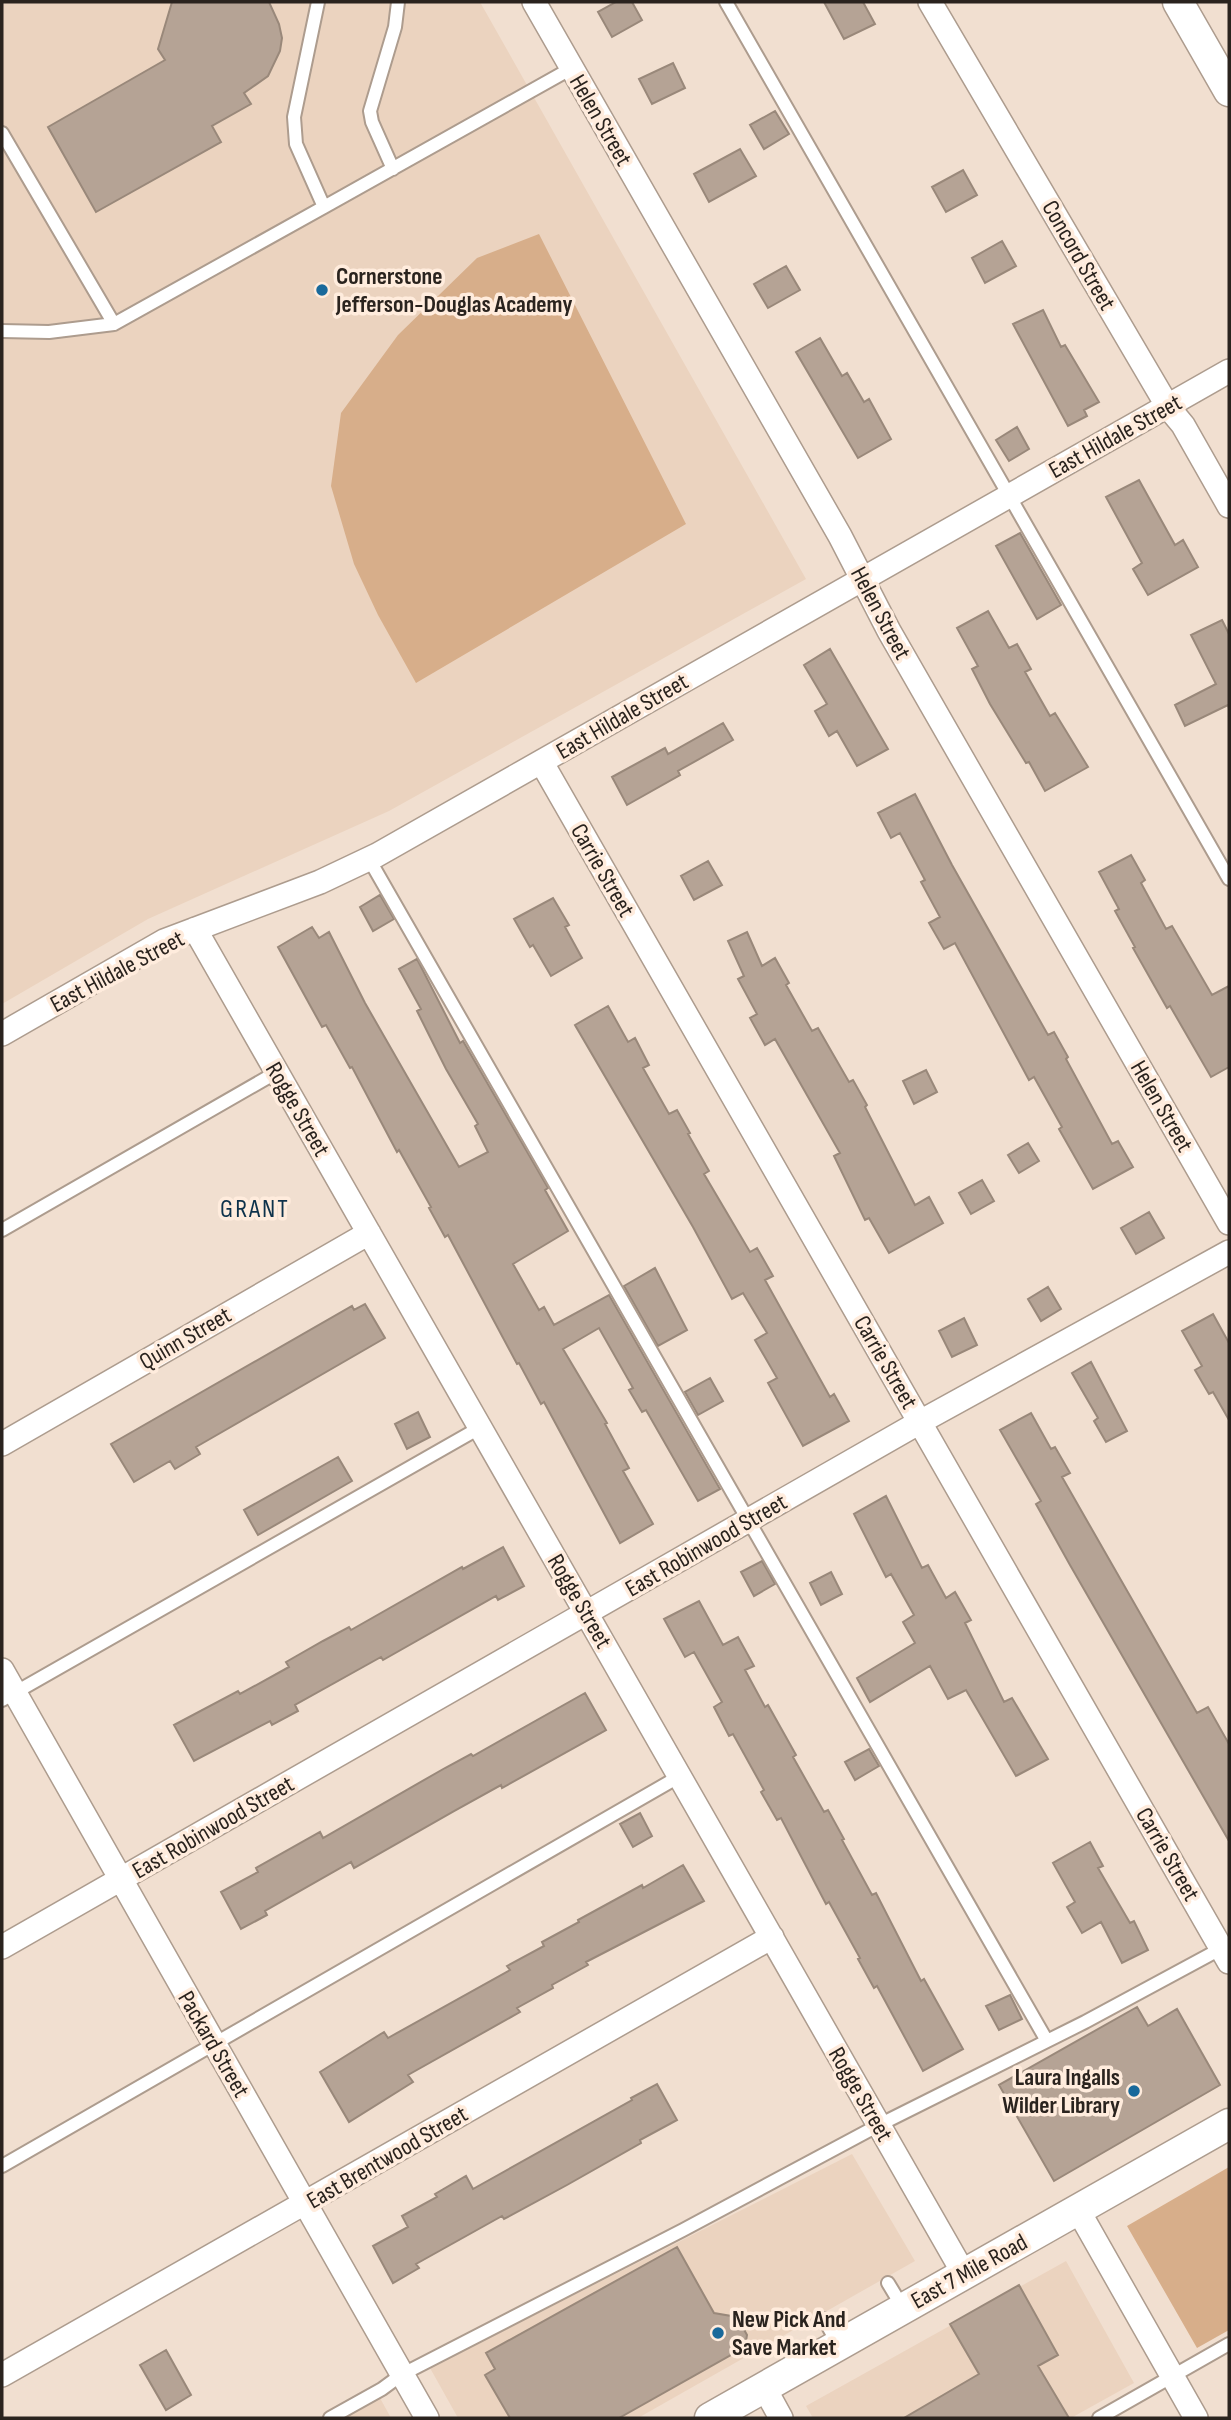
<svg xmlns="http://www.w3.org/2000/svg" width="1231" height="2420" viewBox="0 0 1231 2420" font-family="'Sofia Sans Condensed',sans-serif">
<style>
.built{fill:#ebd3bf}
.green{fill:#d7ae8a}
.building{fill:#b5a395;stroke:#99887a;stroke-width:2}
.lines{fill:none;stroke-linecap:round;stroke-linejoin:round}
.service-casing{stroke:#ad9c8e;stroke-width:16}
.minor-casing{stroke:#ad9c8e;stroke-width:26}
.tertiary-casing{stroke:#ad9c8e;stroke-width:33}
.service{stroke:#fff;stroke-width:12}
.minor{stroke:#fff;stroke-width:23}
.tertiary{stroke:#fff;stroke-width:30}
.poi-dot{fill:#19699b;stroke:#ffecdd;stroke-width:2.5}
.labels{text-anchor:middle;stroke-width:7;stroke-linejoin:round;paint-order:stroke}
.street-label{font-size:24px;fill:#2a231e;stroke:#ffecdd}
.poi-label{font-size:24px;font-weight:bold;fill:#2a231e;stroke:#ffecdd;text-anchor:start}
.neighbourhood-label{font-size:26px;letter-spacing:2px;fill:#0e324b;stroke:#ffecdd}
</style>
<rect width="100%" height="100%" fill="#f1dfd0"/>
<!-- built -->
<path class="built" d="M 2,2 L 480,2 L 806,579 L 389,811 L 148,919 L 2,1004 Z
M 852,2154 L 915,2261 L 638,2418 L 458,2418 L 430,2368 Z
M 1066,2261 L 1134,2383 L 1071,2418 L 813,2418 L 806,2406 Z
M 380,2398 L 391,2418 L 344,2418 Z"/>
<!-- green -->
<path class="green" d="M 539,234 L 686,524 L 416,683 L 378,615 L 354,564 L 331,486 L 341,413 L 398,335 L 477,258 Z
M 1229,2167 L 1229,2330 L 1197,2348 L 1127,2226 Z"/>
<!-- building -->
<path class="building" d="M 172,2 L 269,2 L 279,24 L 282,38 L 280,51 L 268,76 L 244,93 L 251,104 L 212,126 L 221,142 L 96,212 L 48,127 L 165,60 L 158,49 Z
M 616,2 L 632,2 L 642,20 L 612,37 L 598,12 Z
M 824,2 L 863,2 L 875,24 L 844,39 Z
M 673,63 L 685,88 L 652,104 L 639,79 Z
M 775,111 L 789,134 L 764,149 L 750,125 Z
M 740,149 L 756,176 L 709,202 L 694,174 Z
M 963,170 L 977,195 L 946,212 L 932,187 Z
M 1002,241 L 1016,266 L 985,283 L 972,258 Z
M 786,266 L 800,290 L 768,308 L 754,284 Z
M 1043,310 L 1061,347 L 1065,345 L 1099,402 L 1084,410 L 1087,416 L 1068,426 L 1013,324 Z
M 820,338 L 842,376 L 847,373 L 864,402 L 869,399 L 891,439 L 858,458 L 796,352 Z
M 1017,427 L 1029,449 L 1009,461 L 996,440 Z
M 1139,480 L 1175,545 L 1183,540 L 1198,567 L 1148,595 L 1133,569 L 1142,563 L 1106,497 Z
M 1020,533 L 1061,605 L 1037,619 L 996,546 Z
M 988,611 L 1009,648 L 1017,644 L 1031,669 L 1025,672 L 1050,716 L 1055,713 L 1088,767 L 1045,791 L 1029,762 L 1026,763 L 990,704 L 972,669 L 978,666 L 957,628 Z
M 1222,620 L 1229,634 L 1229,708 L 1228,705 L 1185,726 L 1175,705 L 1216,684 L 1191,635 Z
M 830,649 L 888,749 L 857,766 L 837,731 L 829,736 L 815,711 L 827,704 L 804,665 Z
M 723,723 L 733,740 L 678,771 L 680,775 L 627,805 L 612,777 L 665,748 L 668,754 Z
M 915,794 L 952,865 L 1048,1035 L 1054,1032 L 1068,1057 L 1066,1059 L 1112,1144 L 1118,1141 L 1133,1167 L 1093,1189 L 1059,1129 L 1062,1127 L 1034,1077 L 1029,1080 L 955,943 L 944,949 L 929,923 L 940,917 L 921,882 L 925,880 L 900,833 L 891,838 L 878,813 Z
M 1131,855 L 1145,880 L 1141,883 L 1166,929 L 1172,926 L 1212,995 L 1229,986 L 1229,1067 L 1211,1077 L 1170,1006 L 1167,1008 L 1133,948 L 1135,947 L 1115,911 L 1119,909 L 1099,872 Z
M 708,861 L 722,885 L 694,900 L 681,876 Z
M 380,895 L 394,919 L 373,931 L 360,907 Z
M 553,898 L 569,925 L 565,927 L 582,958 L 551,976 L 533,945 L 530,947 L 514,919 Z
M 312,927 L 319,938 L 329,932 L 365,1003 L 459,1167 L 488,1152 L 475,1126 L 478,1124 L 446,1069 L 417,1011 L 421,1009 L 399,969 L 417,959 L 460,1043 L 463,1041 L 548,1188 L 545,1190 L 568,1231 L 513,1264 L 539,1310 L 544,1307 L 554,1325 L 609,1295 L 720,1489 L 698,1501 L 646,1410 L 642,1412 L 629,1390 L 633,1388 L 599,1328 L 563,1349 L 607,1423 L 605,1424 L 629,1468 L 623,1471 L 653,1524 L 620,1543 L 544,1402 L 541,1404 L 519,1363 L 517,1364 L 448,1235 L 445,1237 L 429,1208 L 431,1207 L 399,1150 L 397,1152 L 352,1067 L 350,1068 L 326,1025 L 322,1027 L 278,947 Z
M 747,932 L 762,966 L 775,958 L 789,983 L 786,985 L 812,1031 L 818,1028 L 849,1082 L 853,1080 L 867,1105 L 865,1107 L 915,1205 L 929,1197 L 943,1223 L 889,1253 L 869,1218 L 865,1220 L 834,1156 L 840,1153 L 775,1039 L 765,1045 L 750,1018 L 757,1014 L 738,979 L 744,976 L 728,941 Z
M 608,1006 L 628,1042 L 635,1038 L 649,1065 L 643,1068 L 669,1114 L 677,1110 L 690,1133 L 688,1134 L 709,1171 L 704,1174 L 750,1252 L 757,1248 L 773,1276 L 765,1280 L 830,1397 L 834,1394 L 849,1421 L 803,1446 L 768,1383 L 777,1378 L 755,1340 L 767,1333 L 743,1293 L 732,1299 L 693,1227 L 575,1025 Z
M 926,1070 L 937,1092 L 914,1104 L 903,1081 Z
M 1028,1143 L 1039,1161 L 1019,1173 L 1008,1155 Z
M 982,1180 L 994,1201 L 971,1214 L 959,1193 Z
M 1149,1212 L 1164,1238 L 1136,1254 L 1121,1228 Z
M 655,1268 L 687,1330 L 658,1346 L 624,1286 Z
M 1048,1287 L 1061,1309 L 1041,1321 L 1028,1299 Z
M 365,1304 L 385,1338 L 196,1447 L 200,1454 L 175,1469 L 170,1461 L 134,1482 L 111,1444 L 352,1306 L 354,1310 Z
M 1213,1314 L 1229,1343 L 1229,1420 L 1213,1392 L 1209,1394 L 1195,1370 L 1202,1366 L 1182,1331 Z
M 964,1318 L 977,1345 L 952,1357 L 939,1331 Z
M 1091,1362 L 1127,1431 L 1106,1442 L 1094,1421 L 1098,1418 L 1072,1373 Z
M 710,1378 L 723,1401 L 698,1415 L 685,1392 Z
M 418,1412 L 430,1437 L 407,1449 L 395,1424 Z
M 1031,1413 L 1051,1449 L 1055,1447 L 1070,1473 L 1062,1477 L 1197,1713 L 1208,1707 L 1229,1744 L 1229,1841 L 1070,1565 L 1036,1504 L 1041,1501 L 1000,1430 Z
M 338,1457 L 352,1481 L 258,1535 L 244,1510 Z
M 886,1496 L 922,1568 L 928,1565 L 946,1598 L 955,1592 L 971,1620 L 965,1623 L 1004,1702 L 1012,1698 L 1048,1759 L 1016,1776 L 966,1690 L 948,1699 L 930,1666 L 870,1702 L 857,1678 L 915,1643 L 903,1622 L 914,1615 L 891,1574 L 886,1577 L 854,1514 Z
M 503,1547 L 524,1586 L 498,1600 L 496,1596 L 383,1660 L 381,1657 L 295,1705 L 298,1711 L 272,1725 L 270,1721 L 194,1761 L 174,1725 L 238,1691 L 240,1694 L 289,1667 L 286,1662 L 323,1641 L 349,1627 L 351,1630 L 462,1567 L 463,1569 Z
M 762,1561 L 775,1584 L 754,1596 L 741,1572 Z
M 831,1572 L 842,1594 L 821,1605 L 810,1583 Z
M 699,1601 L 723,1645 L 738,1637 L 754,1666 L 745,1670 L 765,1707 L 768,1705 L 796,1755 L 793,1757 L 824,1812 L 828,1810 L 844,1839 L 842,1840 L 872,1895 L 876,1893 L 921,1981 L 924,1979 L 963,2049 L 923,2071 L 877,1986 L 874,1988 L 858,1959 L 860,1958 L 829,1902 L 826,1904 L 781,1818 L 777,1820 L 761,1792 L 764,1790 L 733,1734 L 729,1736 L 714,1707 L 722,1702 L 694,1652 L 685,1657 L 664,1619 Z
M 585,1693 L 606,1730 L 502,1788 L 501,1785 L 454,1811 L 354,1868 L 351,1862 L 265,1911 L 267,1915 L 241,1929 L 221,1892 L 258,1872 L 256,1868 L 320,1832 L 323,1838 L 445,1768 L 471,1754 L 473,1756 Z
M 869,1749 L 879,1766 L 855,1780 L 845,1762 Z
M 640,1813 L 652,1836 L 633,1847 L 620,1824 Z
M 1090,1842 L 1103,1866 L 1098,1868 L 1130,1923 L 1134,1921 L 1148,1950 L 1122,1963 L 1101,1922 L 1082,1933 L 1067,1907 L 1075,1902 L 1053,1863 Z
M 683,1865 L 704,1901 L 586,1962 L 588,1965 L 552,1985 L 553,1988 L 517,2008 L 520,2012 L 408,2075 L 413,2082 L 349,2122 L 320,2072 L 384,2032 L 388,2038 L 510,1970 L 507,1966 L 544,1946 L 542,1942 L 579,1922 L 578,1920 L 642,1885 L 643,1888 Z
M 1010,1995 L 1022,2019 L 999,2030 L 986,2006 Z
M 1137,2007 L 1148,2026 L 1177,2009 L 1220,2085 L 1054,2181 L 999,2085 Z
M 657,2084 L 677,2120 L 640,2140 L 641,2143 L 567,2185 L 504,2219 L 502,2216 L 416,2264 L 419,2268 L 393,2283 L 373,2246 L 408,2227 L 402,2216 L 437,2197 L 435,2194 L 466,2176 L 473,2189 L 632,2100 L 631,2098 Z
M 677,2247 L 714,2313 L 737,2317 L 747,2335 L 745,2347 L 619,2418 L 510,2418 L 485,2375 L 495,2369 L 486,2353 Z
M 1019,2285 L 1058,2355 L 1038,2366 L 1069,2418 L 904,2418 L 979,2374 L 950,2324 Z
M 166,2350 L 191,2395 L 166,2410 L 140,2365 Z"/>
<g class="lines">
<defs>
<path id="service" d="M 318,2 L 294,117 L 296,144 L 324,207 L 572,68
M 726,2 L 1229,879
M 2,133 L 114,324
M 393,169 L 372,122 L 370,111 L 395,27 L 398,2
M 2,331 L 49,332 L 114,324 L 324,207
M 369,859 L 1047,2041
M 2,1230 L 277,1072
M 2,1700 L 481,1427
M 2,2166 L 680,1776
M 888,2283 L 903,2308
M 824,2319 L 838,2344
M 330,2418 L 382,2389 L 401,2375 L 683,2230 L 879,2125 L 1085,2022 L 1224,1947
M 1099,2418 L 1229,2344"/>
<path id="minor" d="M 534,2 L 840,536 L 889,631 L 1229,1223
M 930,2 L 1168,407 L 1183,425 L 1229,506
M 542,763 L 1229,1962
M 195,929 L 964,2274
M 2,1034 L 164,941 L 320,882 L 377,855 L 1229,371
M 2,1444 L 369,1233
M 2,1670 L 427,2418
M 2,1947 L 920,1422 L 1229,1252
M 1078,2210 L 1196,2418
M 2,2375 L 772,1937
M 764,2387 L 781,2418"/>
<path id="tertiary" d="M 1178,2 L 1229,91
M 710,2418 L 1229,2124"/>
</defs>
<!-- service casing -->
<use href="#service" class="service-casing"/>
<!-- minor casing -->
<use href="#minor" class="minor-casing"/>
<!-- tertiary casing -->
<use href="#tertiary" class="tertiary-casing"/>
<!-- service -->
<use href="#service" class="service"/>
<!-- minor -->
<use href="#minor" class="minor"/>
<!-- tertiary -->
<use href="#tertiary" class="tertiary"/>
</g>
<!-- markers -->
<g class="poi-dot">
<circle cx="322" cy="290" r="7"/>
<circle cx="1134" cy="2091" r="7"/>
<circle cx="718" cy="2333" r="7"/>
</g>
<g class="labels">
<!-- street labels -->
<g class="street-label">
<text transform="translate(601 120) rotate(60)" y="8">Helen Street</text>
<text transform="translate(1079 255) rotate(60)" y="8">Concord Street</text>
<text transform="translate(1115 436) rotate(-29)" y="8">East Hildale Street</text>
<text transform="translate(881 613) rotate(62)" y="8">Helen Street</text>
<text transform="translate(622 716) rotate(-30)" y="8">East Hildale Street</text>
<text transform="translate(603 870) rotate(60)" y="8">Carrie Street</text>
<text transform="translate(117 971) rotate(-28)" y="8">East Hildale Street</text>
<text transform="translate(1162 1106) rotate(60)" y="8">Helen Street</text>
<text transform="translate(298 1109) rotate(60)" y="8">Rogge Street</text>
<text transform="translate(185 1338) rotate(-30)" y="8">Quinn Street</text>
<text transform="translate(886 1362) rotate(60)" y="8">Carrie Street</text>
<text transform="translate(706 1545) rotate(-30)" y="8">East Robinwood Street</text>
<text transform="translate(580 1601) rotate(60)" y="8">Rogge Street</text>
<text transform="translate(213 1827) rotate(-30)" y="8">East Robinwood Street</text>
<text transform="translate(1168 1854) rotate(60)" y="8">Carrie Street</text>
<text transform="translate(214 2044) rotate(60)" y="8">Packard Street</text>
<text transform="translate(861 2094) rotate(60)" y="8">Rogge Street</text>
<text transform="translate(387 2157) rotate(-30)" y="8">East Brentwood Street</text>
<text transform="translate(969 2271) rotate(-29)" y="8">East 7 Mile Road</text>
</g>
<!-- poi labels -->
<g class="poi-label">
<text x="336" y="284">Cornerstone<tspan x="336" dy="28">Jefferson-Douglas Academy</tspan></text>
<text x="1120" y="2085" text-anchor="end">Laura Ingalls<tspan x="1120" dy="28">Wilder Library</tspan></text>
<text x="732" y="2327">New Pick And<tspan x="732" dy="28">Save Market</tspan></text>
</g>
<!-- neighbourhood labels -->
<g class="neighbourhood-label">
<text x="255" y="1217">GRANT</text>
</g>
</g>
<!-- border -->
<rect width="1231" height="2420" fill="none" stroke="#2a231e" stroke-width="7"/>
</svg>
